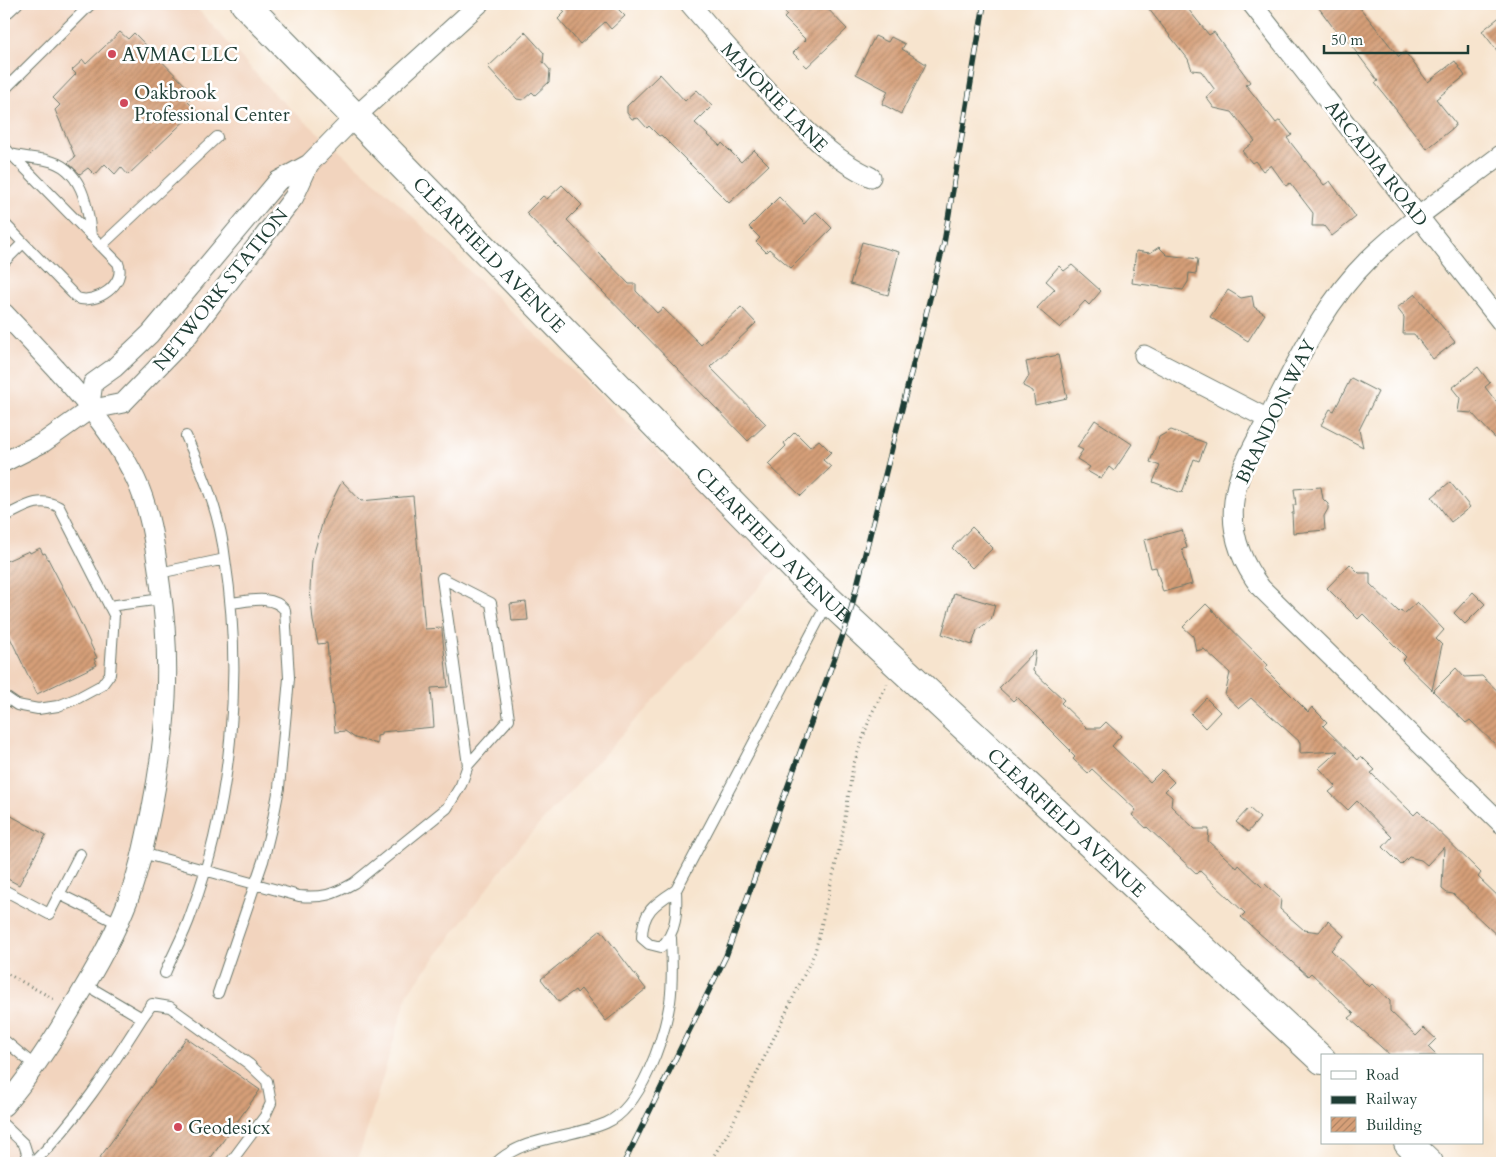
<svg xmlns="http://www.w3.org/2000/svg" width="1506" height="1167" viewBox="0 0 1506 1167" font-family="Cardo,serif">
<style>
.built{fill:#f2d4be}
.building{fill:url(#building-hatch)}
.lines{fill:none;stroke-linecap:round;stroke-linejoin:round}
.lane-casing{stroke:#6b776a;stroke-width:12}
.street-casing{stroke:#6b776a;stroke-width:21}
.secondary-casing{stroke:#6b776a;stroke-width:30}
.path{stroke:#6b776a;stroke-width:3;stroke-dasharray:1 4;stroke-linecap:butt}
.lane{stroke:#fff;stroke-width:10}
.street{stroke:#fff;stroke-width:19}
.secondary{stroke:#fff;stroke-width:28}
.rail-casing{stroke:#1f3d34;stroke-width:5.5}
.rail{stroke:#fff;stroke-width:4;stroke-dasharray:11;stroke-linecap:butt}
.poi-dot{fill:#d1495b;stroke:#fff;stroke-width:2}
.labels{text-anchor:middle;stroke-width:5;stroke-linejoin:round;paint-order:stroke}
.poi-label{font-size:19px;fill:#1f3d34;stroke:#fff;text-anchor:start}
.street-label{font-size:19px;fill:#1f3d34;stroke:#fff}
</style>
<defs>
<pattern id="building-hatch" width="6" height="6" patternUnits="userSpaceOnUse" patternTransform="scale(1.25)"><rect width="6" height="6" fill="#d69f78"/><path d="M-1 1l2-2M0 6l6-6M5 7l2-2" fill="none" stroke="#ad8363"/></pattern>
</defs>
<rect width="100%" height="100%" fill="#fff"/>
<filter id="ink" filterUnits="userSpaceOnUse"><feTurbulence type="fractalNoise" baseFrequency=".02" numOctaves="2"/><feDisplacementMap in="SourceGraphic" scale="10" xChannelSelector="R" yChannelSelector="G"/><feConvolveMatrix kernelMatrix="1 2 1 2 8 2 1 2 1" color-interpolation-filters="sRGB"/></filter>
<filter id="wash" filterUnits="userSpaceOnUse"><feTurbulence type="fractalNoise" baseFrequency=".0096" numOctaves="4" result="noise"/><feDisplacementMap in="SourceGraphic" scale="20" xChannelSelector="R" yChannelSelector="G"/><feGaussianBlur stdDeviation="1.12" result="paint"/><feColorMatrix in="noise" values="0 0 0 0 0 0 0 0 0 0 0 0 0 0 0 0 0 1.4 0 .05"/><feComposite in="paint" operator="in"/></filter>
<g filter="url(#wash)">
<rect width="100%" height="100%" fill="#f7e4ce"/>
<!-- built -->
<path class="built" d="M 4,4 L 193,4 L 276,96 L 390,195 L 778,567 L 521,844 L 408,993 L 357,1163 L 4,1163 Z"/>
<g id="blocks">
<!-- building -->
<path class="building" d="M 558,4 L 613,4 L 625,16 L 611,29 L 605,22 L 580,44 L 558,19 L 565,12 Z
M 778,4 L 823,4 L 847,29 L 807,67 L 793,53 L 806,40 L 784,18 L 787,15 Z
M 1145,4 L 1184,4 L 1209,35 L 1214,32 L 1250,82 L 1246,85 L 1276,123 L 1280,120 L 1292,135 L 1287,138 L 1324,185 L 1330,181 L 1356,217 L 1332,236 L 1324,226 L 1312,226 L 1313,213 L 1290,183 L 1286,186 L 1271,165 L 1263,171 L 1255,161 L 1252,163 L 1242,151 L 1255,141 L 1232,112 L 1214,108 L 1206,97 L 1215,90 L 1201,71 L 1192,70 L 1188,59 Z
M 1316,4 L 1357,4 L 1399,57 L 1405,52 L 1428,82 L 1455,61 L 1465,76 L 1436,99 L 1456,124 L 1453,128 L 1427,149 L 1375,83 L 1378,81 L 1341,32 L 1338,34 Z
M 1502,15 L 1502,57 L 1482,31 Z
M 120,32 L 128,39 L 134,33 L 195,95 L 188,102 L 196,110 L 128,175 L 121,167 L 115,174 L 105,164 L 95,175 L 88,168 L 80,174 L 68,163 L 75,157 L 55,110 L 60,105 L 53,98 L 76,74 L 72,70 L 83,60 L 86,64 Z
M 525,32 L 544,53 L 543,62 L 550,70 L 549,82 L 535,95 L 532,92 L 523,100 L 517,99 L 488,67 Z
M 875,36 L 888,42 L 891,37 L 905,44 L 902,49 L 926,64 L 901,114 L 882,104 L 888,91 L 856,74 Z
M 660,74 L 685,101 L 697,90 L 712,106 L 695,123 L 720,146 L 722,143 L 741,162 L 754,150 L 769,165 L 729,203 L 661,135 L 659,136 L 649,126 L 647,128 L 638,118 L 632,119 L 627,113 L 627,106 Z
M 562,185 L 582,205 L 567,220 L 629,284 L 636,284 L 636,291 L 657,313 L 663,308 L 701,345 L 741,307 L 756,323 L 710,367 L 766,424 L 748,441 L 526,213 L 543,196 L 547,199 Z
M 779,197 L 805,224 L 816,212 L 832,228 L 791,268 L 769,249 L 766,252 L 756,242 L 760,238 L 749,227 Z
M 862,242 L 899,252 L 888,295 L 850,284 Z
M 1159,247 L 1167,255 L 1198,259 L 1196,274 L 1189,273 L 1188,282 L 1183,290 L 1132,283 L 1136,251 L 1150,253 Z
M 1072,265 L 1101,291 L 1089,305 L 1085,301 L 1060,328 L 1037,308 L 1055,289 L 1046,281 L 1059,266 L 1064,271 Z
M 1228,290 L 1241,298 L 1252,296 L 1254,307 L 1265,314 L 1248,341 L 1210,317 Z
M 1415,294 L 1455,342 L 1433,359 L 1414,334 L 1403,334 L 1404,317 L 1397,308 Z
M 1058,355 L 1067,398 L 1035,405 L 1033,391 L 1023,386 L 1029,376 L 1026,362 Z
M 1478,367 L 1490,383 L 1485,387 L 1502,409 L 1502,446 L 1472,413 L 1458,412 L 1460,398 L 1452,388 Z
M 1351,378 L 1378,392 L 1359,430 L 1363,447 L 1321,425 L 1330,409 L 1334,411 Z
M 1095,420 L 1132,444 L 1114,471 L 1109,467 L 1101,479 L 1087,471 L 1090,467 L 1077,459 L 1083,450 L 1077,447 Z
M 1171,430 L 1206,443 L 1199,461 L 1194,459 L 1182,493 L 1153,482 L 1160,466 L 1150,462 L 1159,437 Z
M 795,432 L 810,447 L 819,440 L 831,452 L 823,460 L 831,467 L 801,496 L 768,464 L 786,446 L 784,443 Z
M 342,481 L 361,501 L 413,496 L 425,629 L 442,628 L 442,631 L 448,687 L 431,688 L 434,727 L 381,732 L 381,735 L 377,736 L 377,744 L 355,738 L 345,731 L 335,732 L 327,643 L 318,644 L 313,621 L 310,589 L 312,560 L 324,517 Z
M 1450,482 L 1470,507 L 1451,522 L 1432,497 Z
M 1321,487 L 1323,499 L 1328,504 L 1328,509 L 1324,516 L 1325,530 L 1293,533 L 1292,513 L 1294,513 L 1293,505 L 1296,505 L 1294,489 Z
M 972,527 L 993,548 L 972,568 L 952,548 Z
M 1182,530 L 1187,548 L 1182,549 L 1192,584 L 1163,592 L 1156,567 L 1151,568 L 1144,540 Z
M 40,548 L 43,554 L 45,553 L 75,611 L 97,658 L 94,659 L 97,665 L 37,694 L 4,625 L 4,562 L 29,551 L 30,553 Z
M 1350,564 L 1359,573 L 1370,573 L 1370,584 L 1399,612 L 1401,610 L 1404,614 L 1417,602 L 1444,630 L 1436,639 L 1442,645 L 1432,690 L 1402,661 L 1406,657 L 1363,614 L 1358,619 L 1327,588 Z
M 1473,592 L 1485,604 L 1465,624 L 1454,613 Z
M 954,593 L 995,605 L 991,620 L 977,630 L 972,645 L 942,634 Z
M 526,602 L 528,620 L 512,621 L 510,604 Z
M 1206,604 L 1268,665 L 1265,669 L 1308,712 L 1312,707 L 1327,722 L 1323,726 L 1358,760 L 1361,756 L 1375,770 L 1371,773 L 1414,815 L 1418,811 L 1481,873 L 1478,877 L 1502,900 L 1502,940 L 1453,894 L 1447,893 L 1442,889 L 1444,847 L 1427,865 L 1421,860 L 1409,857 L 1401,865 L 1383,847 L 1392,837 L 1357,801 L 1348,810 L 1329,792 L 1336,786 L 1319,768 L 1338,751 L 1300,753 L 1300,742 L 1251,698 L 1239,708 L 1225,695 L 1230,673 L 1204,649 L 1196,651 L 1193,636 L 1183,627 Z
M 1036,650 L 1033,671 L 1064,700 L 1061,703 L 1087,728 L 1100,728 L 1106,722 L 1121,736 L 1112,746 L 1150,782 L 1162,770 L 1174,782 L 1165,791 L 1172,797 L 1171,806 L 1195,829 L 1209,829 L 1208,841 L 1237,868 L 1239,865 L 1262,887 L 1265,884 L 1281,899 L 1280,909 L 1304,930 L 1319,932 L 1328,921 L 1344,936 L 1331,950 L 1369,987 L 1372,984 L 1390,1001 L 1390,1011 L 1416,1036 L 1424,1028 L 1436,1039 L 1428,1047 L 1437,1056 L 1391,1056 L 1349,1018 L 1354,1014 L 1311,973 L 1308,976 L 1250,925 L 1241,917 L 1245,913 L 1200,871 L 1197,874 L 1147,827 L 1146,828 L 1132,815 L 1136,810 L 1092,769 L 1088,773 L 1073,759 L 1075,757 L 1069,751 L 1070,750 L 1017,697 L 1013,701 L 999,688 Z
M 1456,668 L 1464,677 L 1482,676 L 1502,695 L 1502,751 L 1470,720 L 1466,723 L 1433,691 Z
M 1206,698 L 1220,712 L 1205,728 L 1191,714 Z
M 1249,808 L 1260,818 L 1248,832 L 1236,822 Z
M 4,812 L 46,835 L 19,885 L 4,877 Z
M 601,930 L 646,989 L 606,1021 L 581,989 L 577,993 L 575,990 L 559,1002 L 541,979 Z
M 186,1038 L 260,1090 L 207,1163 L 96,1163 Z"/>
</g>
</g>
<g filter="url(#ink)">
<use href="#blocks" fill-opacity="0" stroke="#6b776a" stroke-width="1"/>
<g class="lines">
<defs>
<path id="lane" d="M 4,16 L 17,4
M 4,90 L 91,4
M 4,147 L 118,263 C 127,284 96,305 77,298 L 4,223
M 11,154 C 23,157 34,158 46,160 C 82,167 88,206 91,236
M 101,246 L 217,137
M 4,262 L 23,243
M 4,517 C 23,508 39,495 59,507 L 114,615 L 110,674 L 102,685 L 78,698 L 58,706 L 38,709 L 17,705 L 4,696
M 159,573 L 225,559 C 220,514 204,476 186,436
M 109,606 L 162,599
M 142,853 L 299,896 C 323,898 333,895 354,883 L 447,808 L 461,785 L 468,765 L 442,578 L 491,603 L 509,719 L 468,765
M 4,890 L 49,914 L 80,854
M 676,890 C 656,903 642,911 642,938 L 649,944 L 661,947 C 677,932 677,912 676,890 L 828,602
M 59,894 L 118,923
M 165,973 C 173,954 184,935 191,914 C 232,804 243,675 225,559
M 86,985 L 142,1018 L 152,1004 L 170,1007 L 249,1064 L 267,1081 L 271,1103 L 265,1116 L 230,1163
M 218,993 L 263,861 L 272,824 L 279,788 L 289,678 L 285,610 C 272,594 249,601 231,603
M 4,1040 L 35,1066
M 4,1125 L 24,1144 L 30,1163
M 33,1163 C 77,1120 109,1070 142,1018
M 496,1163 C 524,1136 571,1138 606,1123 C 641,1108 664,1038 670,1002 C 673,981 672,959 671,938"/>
<path id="street" d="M 690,4 C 717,36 745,67 774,98 C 806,130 829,157 871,177
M 1252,4 L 1502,323
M 1502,154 C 1458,188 1409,220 1369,259 C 1323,304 1297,362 1268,418 C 1255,444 1237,471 1234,501 C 1230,534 1241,562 1261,588 L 1502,824
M 309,164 L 294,197 L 186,338 L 123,403 L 89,410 L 93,383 L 114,368 L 150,334 L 278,181 L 309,164 L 355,117 L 479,4
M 4,313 C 48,360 109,421 136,480 C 151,512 155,548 160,583 C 172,661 167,730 152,807 C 145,841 138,878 124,910 C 110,944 91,976 72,1008 C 52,1042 30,1076 4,1106
M 1144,355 L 1268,419
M 4,462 L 44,442 L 89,410"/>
<g id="secondary">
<path id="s1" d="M 245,4 L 805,578 L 1322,1060"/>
<path d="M 1408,1143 L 1429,1163"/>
</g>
</defs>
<!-- lane casing -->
<use href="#lane" class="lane-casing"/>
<!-- street casing -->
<use href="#street" class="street-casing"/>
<!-- secondary casing -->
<use href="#secondary" class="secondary-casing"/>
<!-- path -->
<path class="path" d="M 4,972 L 56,1000
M 709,1163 L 728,1133 L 815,952 L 842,837 L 853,766 L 871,715 L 887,684"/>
<!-- lane -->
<use href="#lane" class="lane"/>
<!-- street -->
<use href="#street" class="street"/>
<!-- secondary -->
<use href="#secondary" class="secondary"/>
<defs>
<path id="rail" d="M 624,1163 L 726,956 L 848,621 L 944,243 L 984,4"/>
</defs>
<!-- rail casing -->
<use href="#rail" class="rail-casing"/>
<!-- rail -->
<use href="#rail" class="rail"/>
</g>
</g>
<!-- markers -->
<g class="poi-dot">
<circle cx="112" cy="54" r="5"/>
<circle cx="124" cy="103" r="5"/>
<circle cx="178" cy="1127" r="5"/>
</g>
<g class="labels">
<!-- poi labels -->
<g class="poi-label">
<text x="122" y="61">AVMAC LLC</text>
<text x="134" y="99">Oakbrook<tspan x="134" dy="22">Professional Center</tspan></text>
<text x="188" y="1134">Geodesicx</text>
</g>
<!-- street labels -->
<g class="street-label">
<text transform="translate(775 97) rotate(46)" y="7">MAJORIE LANE</text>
<text transform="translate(1377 163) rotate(52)" y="7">ARCADIA ROAD</text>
<text dy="7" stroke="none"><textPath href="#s1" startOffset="350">CLEARFIELD AVENUE</textPath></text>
<text transform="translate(220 289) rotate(-51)" y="7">NETWORK STATION</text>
<text transform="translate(1275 411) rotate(-64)" y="7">BRANDON WAY</text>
<text dy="7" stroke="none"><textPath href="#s1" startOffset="755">CLEARFIELD AVENUE</textPath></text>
<text dy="7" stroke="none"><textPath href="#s1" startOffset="1160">CLEARFIELD AVENUE</textPath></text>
</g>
</g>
<!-- margin -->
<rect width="1506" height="1167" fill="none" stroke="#fff" stroke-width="20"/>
<!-- legend -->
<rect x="1321" y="1054" width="162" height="90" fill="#ffffff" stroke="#a5b1ae"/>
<rect x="1331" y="1071" width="25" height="8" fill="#ffffff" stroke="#a5b1ae"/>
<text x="1366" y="1080" font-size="15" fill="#1f3d34">Road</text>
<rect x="1331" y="1096" width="25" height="8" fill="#1f3d34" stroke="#a5b1ae"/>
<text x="1366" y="1104" font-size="15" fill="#1f3d34">Railway</text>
<rect x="1331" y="1117" width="25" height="15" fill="url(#building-hatch)" stroke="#a5b1ae"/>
<text x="1366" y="1130" font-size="15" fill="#1f3d34">Building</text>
<!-- scale -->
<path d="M1324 45v8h144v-8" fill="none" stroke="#1f3d34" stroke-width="2.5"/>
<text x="1331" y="45" font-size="15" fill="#1f3d34" stroke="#ffffff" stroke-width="4" paint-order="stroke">50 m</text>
</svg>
